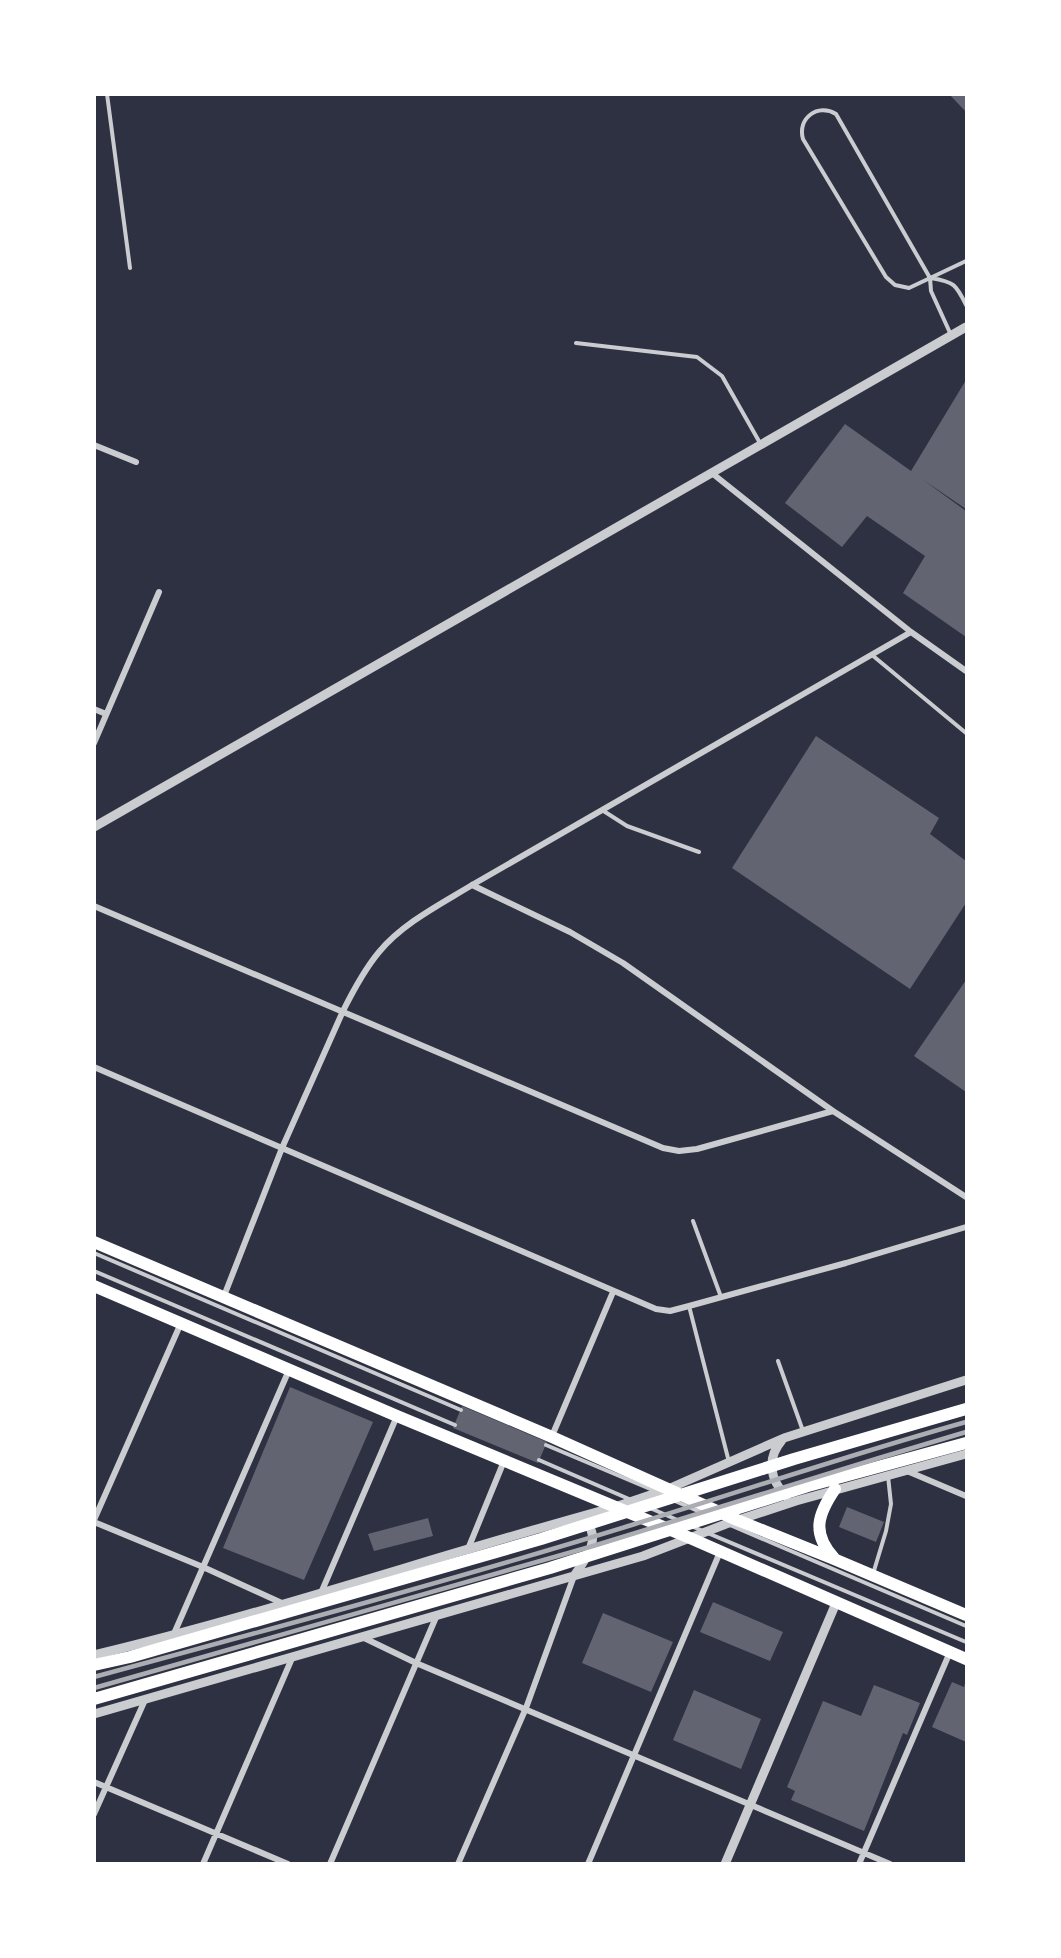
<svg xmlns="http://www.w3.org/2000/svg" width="1061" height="1958" viewBox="0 0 1061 1958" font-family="Lato,sans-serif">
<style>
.building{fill:#626471}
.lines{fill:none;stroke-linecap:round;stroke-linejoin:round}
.service{stroke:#caccd0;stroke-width:4}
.minor{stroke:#caccd0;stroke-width:6}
.tertiary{stroke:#caccd0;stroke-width:9}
.primary{stroke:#fff;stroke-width:12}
.rail{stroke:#abadb3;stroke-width:4.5}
</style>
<rect width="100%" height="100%" fill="#2d3142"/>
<!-- building -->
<path class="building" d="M 949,94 L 966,94 L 966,112 Z
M 966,380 L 966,509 L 922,479 L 966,511 L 966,637 L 903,593 L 925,556 L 867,516 L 842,547 L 785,503 L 845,424 L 911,471 Z
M 816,736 L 939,818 L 930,834 L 966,861 L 966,903 L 910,989 L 732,868 Z
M 966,980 L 966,1092 L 914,1056 Z
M 290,1387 L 373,1422 L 304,1580 L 223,1548 Z
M 462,1406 L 547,1442 L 538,1463 L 453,1428 Z
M 847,1507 L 884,1522 L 876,1542 L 839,1527 Z
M 428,1518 L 433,1536 L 374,1551 L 368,1534 Z
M 713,1602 L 783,1632 L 770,1661 L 700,1632 Z
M 603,1613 L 673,1642 L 651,1692 L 582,1663 Z
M 966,1680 L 966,1742 L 932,1727 L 952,1682 L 964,1687 Z
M 874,1685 L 920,1703 L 907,1735 L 903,1733 L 864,1831 L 791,1800 L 795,1791 L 787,1787 L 823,1701 L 861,1716 Z
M 694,1690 L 761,1719 L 741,1769 L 673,1740 Z"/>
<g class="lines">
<!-- service -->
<path class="service" d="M 107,94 L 130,268
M 931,278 C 954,282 956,284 966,305
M 951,335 L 931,291 L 930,278 L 836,114 C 818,103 797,118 803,139 L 886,277 L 895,285 L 909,288 L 966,261
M 576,343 L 697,357 L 722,376 L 760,443
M 872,655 L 966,733
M 602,810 L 627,826 L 699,852
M 693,1221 L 721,1297
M 94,1253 L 461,1410
M 94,1271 L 455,1425
M 689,1306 L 729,1462
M 778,1361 L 803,1431
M 546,1445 L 655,1491
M 539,1460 L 629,1499
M 675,1501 L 707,1515
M 650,1508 L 682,1522
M 730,1525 L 966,1626
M 691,1526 L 966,1642
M 873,1574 L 886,1531 L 891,1504 L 888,1476"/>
<!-- minor -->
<path class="minor" d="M 94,445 L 136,462
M 713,474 L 911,632 L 966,671
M 94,709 L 106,714
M 94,743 L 159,592
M 472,885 L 570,932 L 623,963 L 833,1111 L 966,1197
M 94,906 L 663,1148 L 679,1151 L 697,1149 L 833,1111
M 94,1067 L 656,1309 L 670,1311 L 689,1306 L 846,1263 L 966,1227
M 224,1296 L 282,1148 L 343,1011 C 353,991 364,970 379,952 C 403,923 441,904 472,885 L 911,632
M 552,1436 L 613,1292
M 907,1471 L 966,1496
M 94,1520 L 181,1323
M 94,1522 L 203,1567 L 284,1604
M 468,1549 L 504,1461
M 321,1593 L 397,1416
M 173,1636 L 289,1370
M 362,1637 L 416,1663 L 890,1864
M 94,1782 L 288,1864
M 94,1814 L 145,1700
M 203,1864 L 293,1656
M 330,1864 L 437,1615
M 458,1864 L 526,1708 L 574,1576
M 588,1864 L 720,1552
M 859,1864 L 950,1652"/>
<!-- tertiary -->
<path class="tertiary" d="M 94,827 L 966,327
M 782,1440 C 766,1459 770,1480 786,1496
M 574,1576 C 584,1561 604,1537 584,1521
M 94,1655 C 270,1613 441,1554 615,1507 L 668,1489 L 784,1438 L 966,1380
M 94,1714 L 643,1556 L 726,1524 L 796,1501 L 966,1454
M 725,1864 L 836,1603"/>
<!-- primary -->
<path class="primary" d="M 94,1242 L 552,1437 L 737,1520 L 834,1559 L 966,1615
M 94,1286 L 397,1416 L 690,1538 L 966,1659
M 834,1558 C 811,1533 818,1514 835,1489
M 94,1665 L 130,1657 L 541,1539 L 794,1459 L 966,1409
M 94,1699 L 550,1568 L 808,1486 L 966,1443"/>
<!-- rail -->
<path class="rail" d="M 94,1677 C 275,1628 456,1579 635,1524 C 746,1490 855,1453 966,1422
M 94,1688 L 593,1546 L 879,1458 L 966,1432"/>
</g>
<!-- border -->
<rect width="1061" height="1958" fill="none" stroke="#ffffff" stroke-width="192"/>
</svg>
